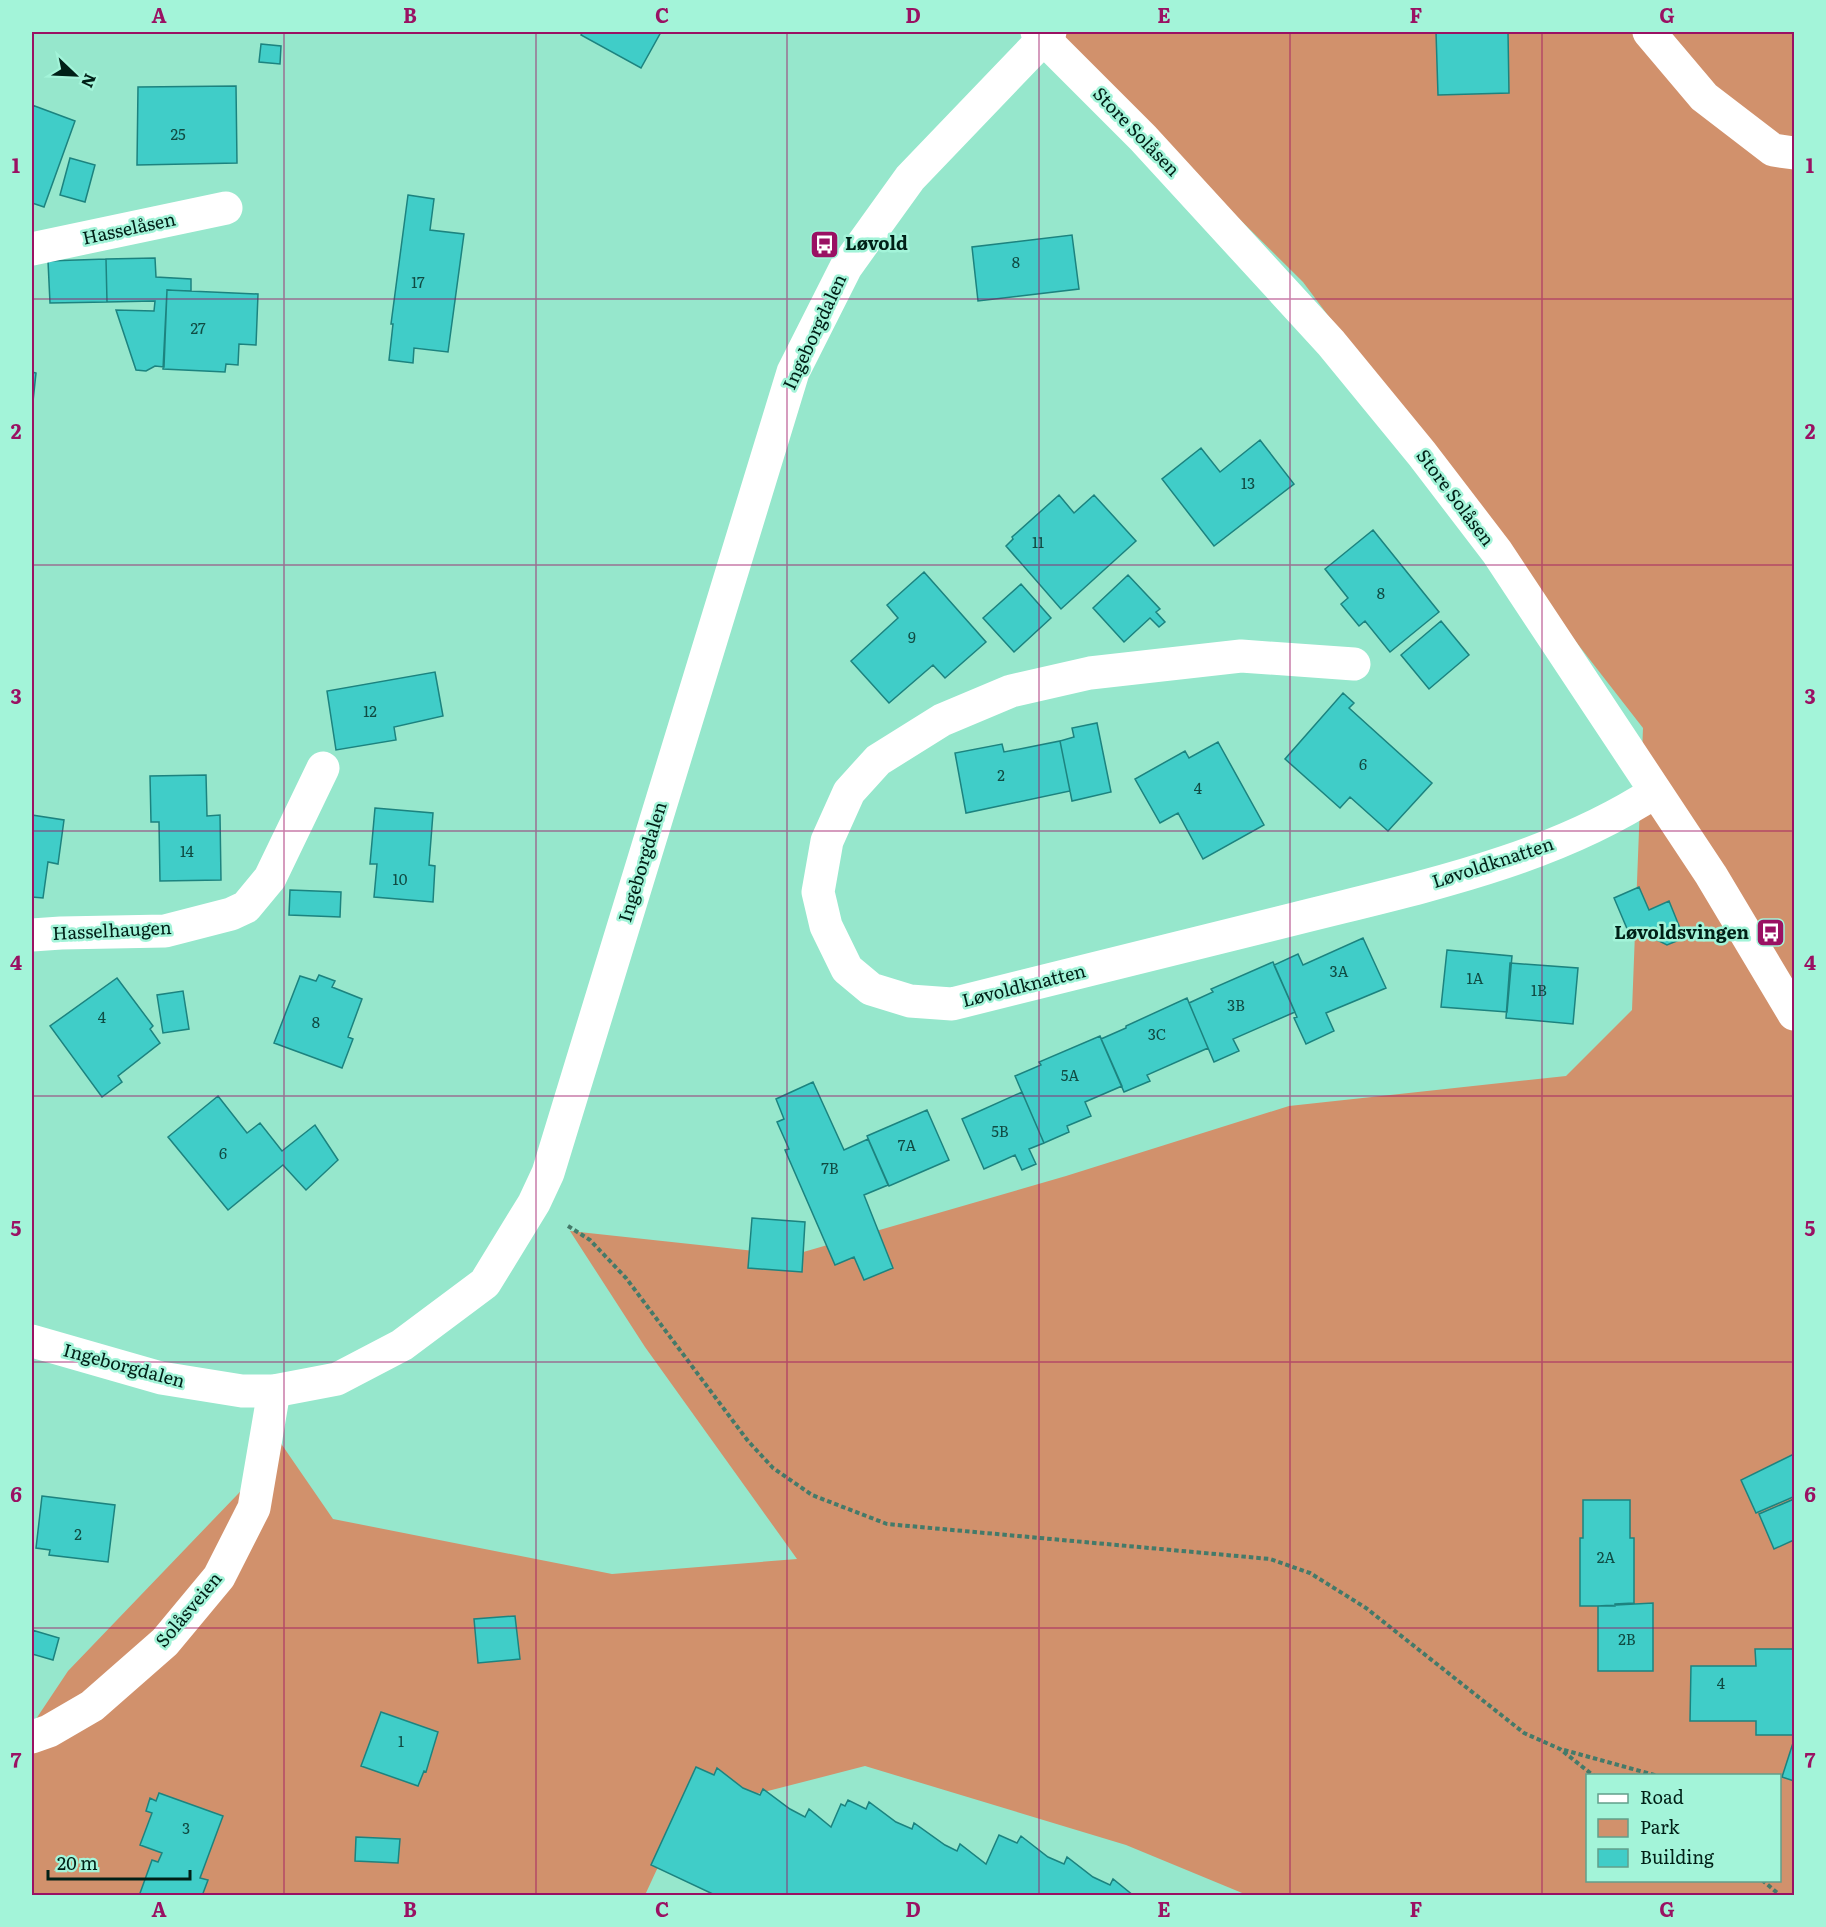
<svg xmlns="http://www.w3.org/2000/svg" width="1826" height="1927" viewBox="0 0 1826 1927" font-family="Literata,serif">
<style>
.green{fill:#d1916c;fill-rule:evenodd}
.building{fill:#40cdc8;stroke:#1c837f;stroke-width:1.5}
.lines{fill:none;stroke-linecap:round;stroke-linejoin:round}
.path{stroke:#447a69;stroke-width:4;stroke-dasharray:4.5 3;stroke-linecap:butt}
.minor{stroke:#fff;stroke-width:33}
.major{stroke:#fff;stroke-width:33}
.grid{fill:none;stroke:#9a1163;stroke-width:1.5;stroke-opacity:0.55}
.labels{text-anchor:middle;stroke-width:5;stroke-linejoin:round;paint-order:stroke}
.number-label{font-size:15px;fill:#104b43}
.street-label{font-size:18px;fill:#002017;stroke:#a3f4d9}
.poi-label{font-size:18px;font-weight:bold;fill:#002017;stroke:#a3f4d9;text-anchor:start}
.neatline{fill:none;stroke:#9a1163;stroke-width:2}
.grid-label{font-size:20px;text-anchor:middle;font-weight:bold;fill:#9a1163}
</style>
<rect width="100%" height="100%" fill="#96e7cc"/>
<!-- green -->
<path class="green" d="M 1025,32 L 1794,32 L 1794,1895 L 1247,1895 L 1126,1845 L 865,1766 L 683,1813 L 645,1895 L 32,1896 L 32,1725 L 68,1671 L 259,1472 L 280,1442 L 333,1519 L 612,1574 L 797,1559 L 645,1347 L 570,1231 L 793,1255 L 1066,1176 L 1289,1106 L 1566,1076 L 1632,1010 L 1643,728 L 1472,508 L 1303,282 L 1100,81 ZM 1588,1776 L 1780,1776 L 1780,1880 L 1588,1880 Z"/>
<!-- building -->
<path class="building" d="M 583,32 L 661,32 L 641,68 L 581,35 Z
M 1436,32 L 1508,32 L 1509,93 L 1438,95 Z
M 261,44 L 281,46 L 280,64 L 259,62 Z
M 236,86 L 237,163 L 137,165 L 138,87 Z
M 32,105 L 75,121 L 44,207 L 32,203 Z
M 70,158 L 95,165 L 85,202 L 60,195 Z
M 408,195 L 434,199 L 430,230 L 464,234 L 448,352 L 414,348 L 413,363 L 389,360 L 393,324 L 391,324 Z
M 1072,235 L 1079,289 L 978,301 L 972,247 Z
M 155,258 L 156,277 L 191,279 L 191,291 L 167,290 L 164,367 L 155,366 L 146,371 L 136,370 L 116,310 L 154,311 L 155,301 L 107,302 L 106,259 Z
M 106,259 L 107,302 L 50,303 L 48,261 Z
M 167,290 L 258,294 L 256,345 L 239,344 L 238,365 L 226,364 L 225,372 L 163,369 Z
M 32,372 L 36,373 L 32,411 Z
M 1260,440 L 1294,484 L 1214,546 L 1162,479 L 1201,448 L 1220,472 Z
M 1059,495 L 1074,513 L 1094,495 L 1136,541 L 1061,609 L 1006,546 L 1013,539 L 1012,537 Z
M 1373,530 L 1439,612 L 1390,652 L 1365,621 L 1359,626 L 1341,604 L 1348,598 L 1325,569 Z
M 924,572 L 986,642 L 945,678 L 933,665 L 889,703 L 851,661 L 898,618 L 887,605 Z
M 1128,575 L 1160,609 L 1156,612 L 1165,622 L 1159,627 L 1150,618 L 1124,642 L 1093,608 Z
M 1021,584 L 1051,618 L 1014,652 L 983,618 Z
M 1441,621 L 1469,655 L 1429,689 L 1401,655 Z
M 435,672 L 443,716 L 394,727 L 396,740 L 336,750 L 327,691 Z
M 1343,693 L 1354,703 L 1349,708 L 1432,783 L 1388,831 L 1350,797 L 1340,808 L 1285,759 Z
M 1097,723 L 1111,792 L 1072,801 L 1060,741 L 1074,737 L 1072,728 Z
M 1060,741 L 1070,791 L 966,813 L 955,753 L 1002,744 L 1004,752 Z
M 1218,742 L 1264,825 L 1203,859 L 1178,813 L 1160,823 L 1135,779 L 1185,751 L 1189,758 Z
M 206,775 L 207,816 L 220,815 L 221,880 L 160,881 L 159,822 L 151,822 L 150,776 Z
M 375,808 L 433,813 L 429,865 L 435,866 L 433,902 L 374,897 L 377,864 L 370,864 Z
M 32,815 L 64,820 L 58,864 L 48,862 L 43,898 L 32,897 Z
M 1639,887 L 1649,910 L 1669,901 L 1684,938 L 1667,945 L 1643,933 L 1631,938 L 1614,898 Z
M 290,890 L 341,892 L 340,917 L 289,915 Z
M 1363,938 L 1386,988 L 1326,1013 L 1334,1031 L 1306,1044 L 1294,1018 L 1297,1017 L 1274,965 L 1298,954 L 1303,965 Z
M 1447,950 L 1512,956 L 1507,1012 L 1441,1007 Z
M 1273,962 L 1295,1012 L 1233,1039 L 1239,1051 L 1214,1062 L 1189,1003 L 1213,992 L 1211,989 Z
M 1510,963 L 1578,968 L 1573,1024 L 1506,1018 Z
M 319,975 L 335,981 L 332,987 L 362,999 L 348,1037 L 353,1039 L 342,1068 L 274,1043 L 300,976 L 316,981 Z
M 117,978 L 153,1026 L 150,1029 L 160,1043 L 118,1076 L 122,1082 L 102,1097 L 50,1026 Z
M 183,991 L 189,1029 L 163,1033 L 157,995 Z
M 1187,998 L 1208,1048 L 1147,1075 L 1150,1081 L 1124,1092 L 1101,1039 L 1126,1028 L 1126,1026 Z
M 1100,1036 L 1122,1086 L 1085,1102 L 1091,1116 L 1067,1126 L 1069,1132 L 1044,1143 L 1015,1076 L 1041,1065 L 1039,1062 Z
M 813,1082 L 844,1150 L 868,1139 L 888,1185 L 864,1195 L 893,1268 L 864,1280 L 854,1257 L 835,1265 L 785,1150 L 789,1149 L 777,1122 L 784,1119 L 776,1099 Z
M 1022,1092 L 1044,1143 L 1029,1149 L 1036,1164 L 1022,1170 L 1015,1155 L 984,1169 L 962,1119 Z
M 218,1096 L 247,1133 L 260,1123 L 282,1151 L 315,1125 L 338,1160 L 306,1190 L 283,1165 L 228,1210 L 168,1137 Z
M 927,1110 L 949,1160 L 889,1186 L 867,1136 Z
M 752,1218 L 805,1222 L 802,1272 L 748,1268 Z
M 1794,1454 L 1794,1499 L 1793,1497 L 1756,1513 L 1741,1480 Z
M 42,1496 L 115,1505 L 108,1562 L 49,1555 L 50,1550 L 36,1548 Z
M 1794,1499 L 1794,1540 L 1774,1549 L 1759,1514 Z
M 1583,1500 L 1630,1500 L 1630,1538 L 1634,1538 L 1634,1603 L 1615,1604 L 1615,1606 L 1580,1606 L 1580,1538 L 1583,1538 Z
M 1653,1603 L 1653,1671 L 1598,1671 L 1598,1606 Z
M 515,1616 L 520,1659 L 478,1663 L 474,1619 Z
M 32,1630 L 59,1638 L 53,1660 L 32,1654 Z
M 1755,1649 L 1794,1649 L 1794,1735 L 1756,1735 L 1756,1721 L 1690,1721 L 1691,1666 L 1756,1666 Z
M 381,1712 L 438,1732 L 426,1772 L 424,1771 L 418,1786 L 361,1766 Z
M 1793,1743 L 1794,1744 L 1794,1781 L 1782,1777 Z
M 696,1767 L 714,1775 L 717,1768 L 743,1788 L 760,1795 L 763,1789 L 790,1809 L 805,1817 L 809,1809 L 831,1827 L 841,1804 L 845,1806 L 848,1800 L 866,1809 L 869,1802 L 896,1822 L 912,1829 L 914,1823 L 945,1845 L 957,1851 L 960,1844 L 986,1864 L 999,1835 L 1017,1843 L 1021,1836 L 1048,1857 L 1064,1864 L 1067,1857 L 1093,1877 L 1110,1885 L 1113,1879 L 1134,1896 L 717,1896 L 651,1865 Z
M 159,1793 L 223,1816 L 200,1878 L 208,1880 L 202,1896 L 139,1896 L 152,1860 L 158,1862 L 162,1853 L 140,1845 L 152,1813 L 146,1811 L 150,1798 L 156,1801 Z
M 356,1837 L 400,1839 L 398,1863 L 355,1861 Z"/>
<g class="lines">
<!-- path -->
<path class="path" d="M 568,1226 L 590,1240 L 626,1278 L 748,1441 L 773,1468 L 812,1495 L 887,1524 L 1270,1559 L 1310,1573 L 1366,1608 L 1524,1733 L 1560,1749 L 1594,1776
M 1564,1750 L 1658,1776
M 1762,1880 L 1781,1896"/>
<!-- minor -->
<path class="minor" d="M 1037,32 L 1143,138 L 1331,343 L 1422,454 L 1497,552 L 1711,875 L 1794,1014
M 1649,32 L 1704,97 L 1773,150 L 1794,153
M 32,249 L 226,208
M 1354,664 L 1241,656 L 1090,673 L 1011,691 L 942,720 L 878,760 L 849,792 L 827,841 L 818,892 L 826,926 L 847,969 L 871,989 L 910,1001 L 952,1004 C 1072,975 1191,945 1310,915 C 1426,886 1553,859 1655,792
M 32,935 L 61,933 L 165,931 L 231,914 L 246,907 L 270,878 L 323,768
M 32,1737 L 49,1731 L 92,1706 L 165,1642 L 219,1577 L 254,1508 L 274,1391"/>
<!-- major -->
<path class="major" d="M 32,1341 L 161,1378 L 242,1391 L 274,1391 L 337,1379 L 402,1345 L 485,1283 L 534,1203 L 548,1173 L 793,372 L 846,267 L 910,178 L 1050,32"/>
</g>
<!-- grid -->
<path class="grid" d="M 284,32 L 284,1896M 536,32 L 536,1896M 787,32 L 787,1896M 1039,32 L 1039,1896M 1290,32 L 1290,1896M 1542,32 L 1542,1896M 32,299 L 1794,299M 32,565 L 1794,565M 32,831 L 1794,831M 32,1096 L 1794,1096M 32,1362 L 1794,1362M 32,1628 L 1794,1628"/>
<!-- icons -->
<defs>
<symbol id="bus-square" viewBox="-11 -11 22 22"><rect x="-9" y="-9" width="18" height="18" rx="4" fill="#9a1163" stroke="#a3f4d9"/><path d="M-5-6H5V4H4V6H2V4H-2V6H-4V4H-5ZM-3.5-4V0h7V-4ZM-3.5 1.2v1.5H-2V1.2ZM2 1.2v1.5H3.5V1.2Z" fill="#fff"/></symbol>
</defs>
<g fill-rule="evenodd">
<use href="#bus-square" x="808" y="228" width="33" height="33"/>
<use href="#bus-square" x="1754" y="916" width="33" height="33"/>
</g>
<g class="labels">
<!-- number labels -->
<g class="number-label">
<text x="178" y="140">25</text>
<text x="1016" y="268">8</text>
<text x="418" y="288">17</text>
<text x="198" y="334">27</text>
<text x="1248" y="489">13</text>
<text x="1038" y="548">11</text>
<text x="1381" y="599">8</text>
<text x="912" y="643">9</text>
<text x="370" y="717">12</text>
<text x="1363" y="770">6</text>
<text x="1001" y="781">2</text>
<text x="1198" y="794">4</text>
<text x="187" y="857">14</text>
<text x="400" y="885">10</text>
<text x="1339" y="977">3A</text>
<text x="1475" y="984">1A</text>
<text x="1539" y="996">1B</text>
<text x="1236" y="1011">3B</text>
<text x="102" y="1023">4</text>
<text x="316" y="1028">8</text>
<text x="1157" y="1040">3C</text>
<text x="1070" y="1081">5A</text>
<text x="1000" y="1137">5B</text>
<text x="907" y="1151">7A</text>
<text x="223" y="1159">6</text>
<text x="830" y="1174">7B</text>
<text x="78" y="1540">2</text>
<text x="1606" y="1563">2A</text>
<text x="1627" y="1645">2B</text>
<text x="1721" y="1689">4</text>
<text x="401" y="1747">1</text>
<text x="186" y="1834">3</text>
</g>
<!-- street labels -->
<g class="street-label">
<text transform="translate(1136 132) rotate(46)" y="6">Store Solåsen</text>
<text transform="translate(129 229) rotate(-12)" y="6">Hasselåsen</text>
<text transform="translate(815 332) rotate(-65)" y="6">Ingeborgdalen</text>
<text transform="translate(1455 498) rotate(53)" y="6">Store Solåsen</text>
<text transform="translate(643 862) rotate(-73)" y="6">Ingeborgdalen</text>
<text transform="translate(1493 863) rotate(-18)" y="6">Løvoldknatten</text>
<text transform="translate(112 931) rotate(-3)" y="6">Hasselhaugen</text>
<text transform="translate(1024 986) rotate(-14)" y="6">Løvoldknatten</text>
<text transform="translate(124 1366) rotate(15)" y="6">Ingeborgdalen</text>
<text transform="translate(189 1610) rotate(-50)" y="6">Solåsveien</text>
</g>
<!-- poi labels -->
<g class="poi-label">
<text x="845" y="250">Løvold</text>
<text x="1749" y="939" text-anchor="end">Løvoldsvingen</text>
</g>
</g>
<!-- border -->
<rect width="1826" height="1927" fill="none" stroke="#a3f4d9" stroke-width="66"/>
<!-- legend -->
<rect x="1586" y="1774" width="195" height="108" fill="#a3f4d9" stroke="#629f8b" stroke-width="1.5"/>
<rect x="1598" y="1794" width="30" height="9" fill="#ffffff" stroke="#629f8b" stroke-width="1.5"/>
<text x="1640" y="1804" font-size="18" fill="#002017">Road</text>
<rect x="1598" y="1819" width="30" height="18" fill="#d1916c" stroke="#629f8b" stroke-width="1.5"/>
<text x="1640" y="1834" font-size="18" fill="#002017">Park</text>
<rect x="1598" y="1849" width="30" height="18" fill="#40cdc8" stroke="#629f8b" stroke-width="1.5"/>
<text x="1640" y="1864" font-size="18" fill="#002017">Building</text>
<!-- north arrow -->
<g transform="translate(75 75) rotate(113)" stroke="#a3f4d9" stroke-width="4.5" paint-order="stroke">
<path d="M0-4.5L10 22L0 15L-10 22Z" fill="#002017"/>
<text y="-9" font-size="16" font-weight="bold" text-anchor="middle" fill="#002017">N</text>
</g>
<!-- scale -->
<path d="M48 1870v9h142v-9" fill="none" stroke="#002017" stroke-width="3"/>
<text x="57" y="1870" font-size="18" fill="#002017" stroke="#a3f4d9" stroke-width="4.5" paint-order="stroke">20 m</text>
<rect x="33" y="33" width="1760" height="1861" class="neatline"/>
<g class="grid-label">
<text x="159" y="23">A</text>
<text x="410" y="23">B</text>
<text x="662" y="23">C</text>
<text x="913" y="23">D</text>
<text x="1164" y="23">E</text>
<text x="1416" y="23">F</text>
<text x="1667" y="23">G</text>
<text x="16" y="173">1</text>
<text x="1810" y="173">1</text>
<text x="16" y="439">2</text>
<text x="1810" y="439">2</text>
<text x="16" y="704">3</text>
<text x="1810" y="704">3</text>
<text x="16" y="970">4</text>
<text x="1810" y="970">4</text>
<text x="16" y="1236">5</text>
<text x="1810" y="1236">5</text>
<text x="16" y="1502">6</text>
<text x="1810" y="1502">6</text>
<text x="16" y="1768">7</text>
<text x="1810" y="1768">7</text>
<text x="159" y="1917">A</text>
<text x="410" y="1917">B</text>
<text x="662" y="1917">C</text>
<text x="913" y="1917">D</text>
<text x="1164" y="1917">E</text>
<text x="1416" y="1917">F</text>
<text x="1667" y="1917">G</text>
</g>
</svg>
